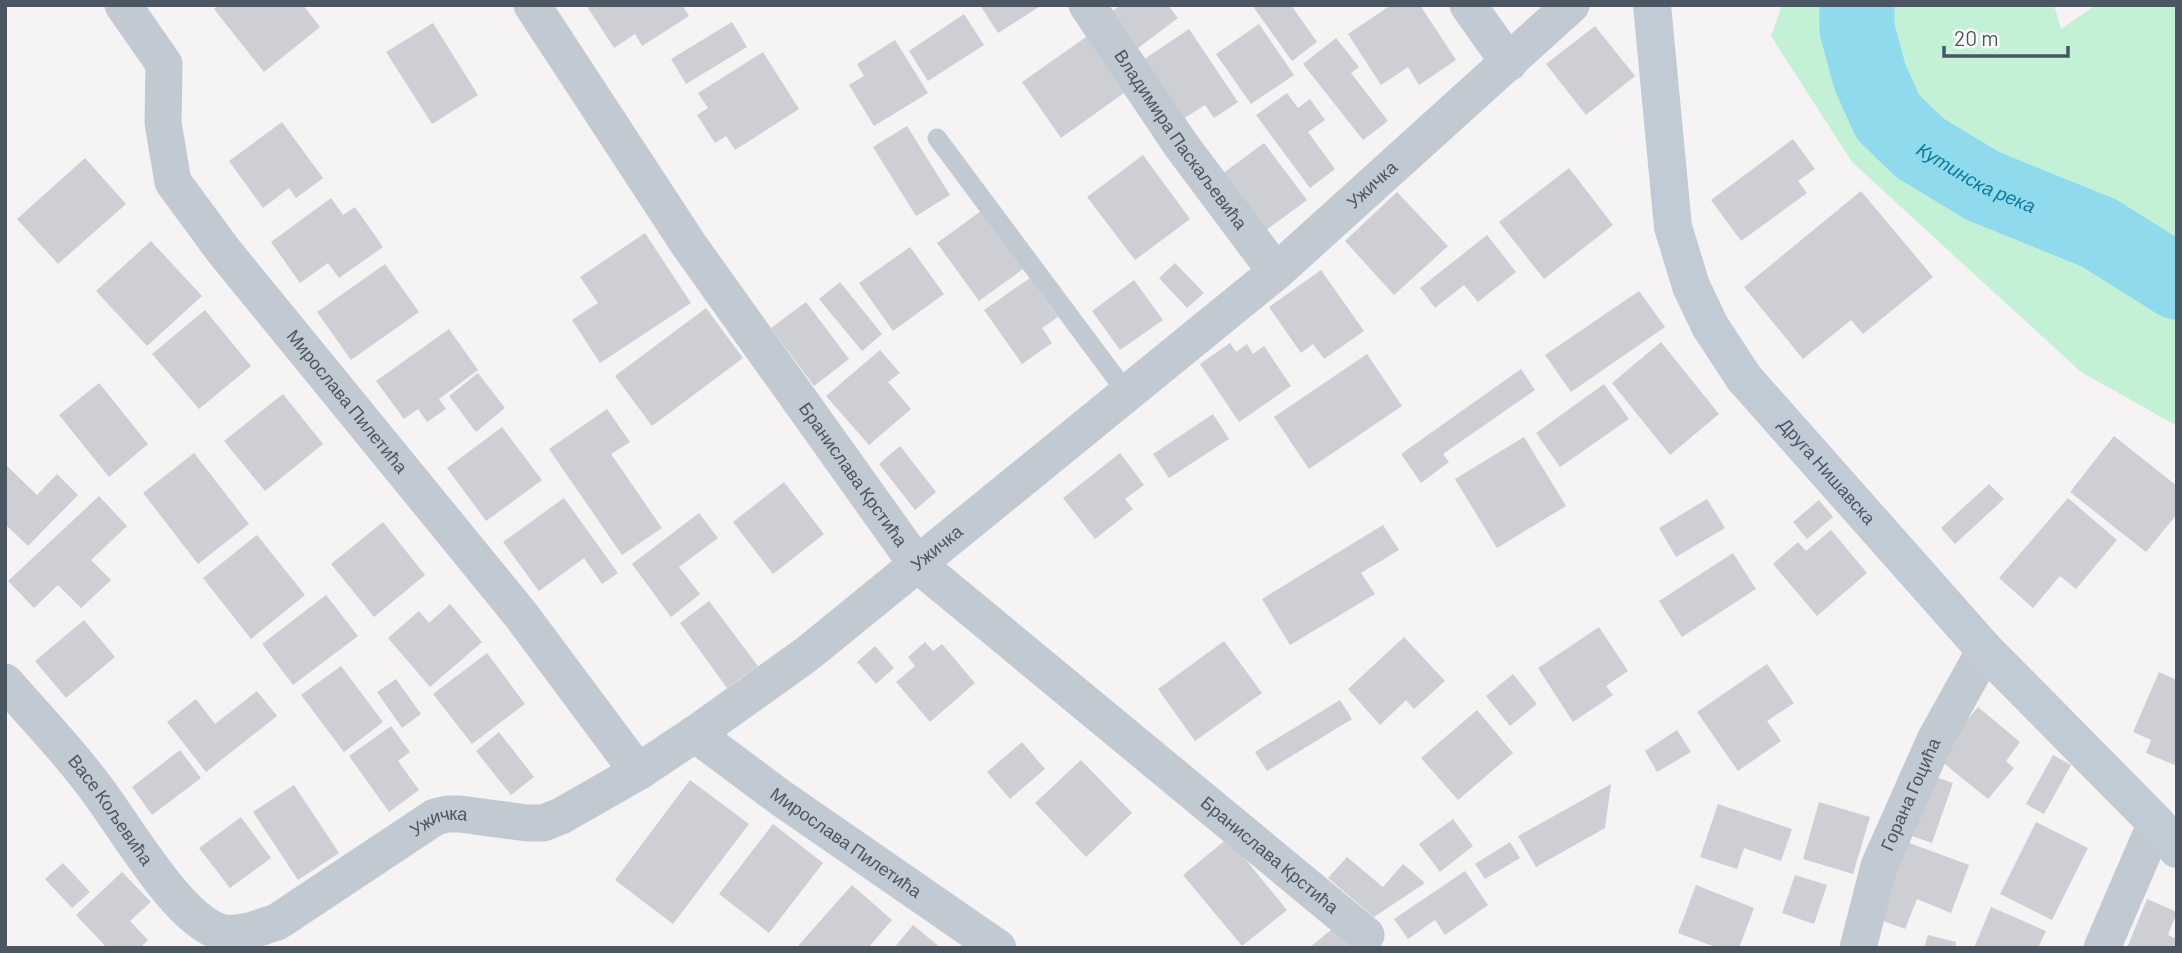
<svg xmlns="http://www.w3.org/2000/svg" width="2182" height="953" viewBox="0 0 2182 953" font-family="Barlow,sans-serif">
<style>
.green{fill:#c3f1d5}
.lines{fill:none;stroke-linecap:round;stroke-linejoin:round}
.river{stroke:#90daee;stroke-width:75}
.building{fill:#cdcfd5}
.lane{stroke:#c1cad2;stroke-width:19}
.street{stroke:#c1cad2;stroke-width:37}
.secondary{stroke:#c1cbd6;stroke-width:38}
.labels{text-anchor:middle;stroke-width:6;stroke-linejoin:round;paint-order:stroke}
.street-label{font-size:18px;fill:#4a5661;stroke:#fff}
.water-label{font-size:19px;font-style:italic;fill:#0c7c9b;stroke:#fff}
</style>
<rect width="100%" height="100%" fill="#f5f3f3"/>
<!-- green -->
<path class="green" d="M 1782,5 L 2054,5 L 2061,29 L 2096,5 L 2177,5 L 2177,426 L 2081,372 L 1852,162 L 1771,36 Z"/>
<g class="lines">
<!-- river -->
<path class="river" id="s1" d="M 1857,5 L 1857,29 L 1870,77 L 1888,117 L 1920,148 L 1983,186 L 2099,233 L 2177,282"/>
</g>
<!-- building -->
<path class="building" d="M 219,5 L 303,5 L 320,27 L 264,72 L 214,9 Z
M 586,5 L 682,5 L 689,16 L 642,46 L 635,34 L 614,48 Z
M 980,5 L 1042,5 L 998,33 Z
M 1121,5 L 1168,5 L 1178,18 L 1138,48 L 1111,12 Z
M 1252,5 L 1291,5 L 1317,42 L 1292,61 Z
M 1391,5 L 1420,5 L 1456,60 L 1419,85 L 1408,67 L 1381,85 L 1348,34 Z
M 964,14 L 984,45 L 928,81 L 909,51 Z
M 732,22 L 747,47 L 686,84 L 671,59 Z
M 433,23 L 478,95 L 432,124 L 386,52 Z
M 1259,24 L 1294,75 L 1251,104 L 1216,54 Z
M 1595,26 L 1635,76 L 1586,115 L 1546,64 Z
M 1189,29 L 1238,102 L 1214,118 L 1205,105 L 1183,119 L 1143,60 Z
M 1089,35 L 1128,90 L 1061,138 L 1022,82 Z
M 1336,38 L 1359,67 L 1351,73 L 1388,121 L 1363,140 L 1303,64 Z
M 895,40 L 928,93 L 874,126 L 849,85 L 864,76 L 857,64 Z
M 763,52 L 799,109 L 735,150 L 726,136 L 715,143 L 697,115 L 708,108 L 698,93 Z
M 1287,93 L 1298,108 L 1310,99 L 1325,120 L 1308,132 L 1335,169 L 1310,188 L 1256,115 Z
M 282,122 L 323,178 L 296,198 L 289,188 L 263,208 L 229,161 Z
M 907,126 L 950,195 L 916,216 L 873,147 Z
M 1793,139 L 1815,169 L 1798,181 L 1807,193 L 1741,241 L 1711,200 Z
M 1264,143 L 1307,200 L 1265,231 L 1222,174 Z
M 1143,155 L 1190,219 L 1135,260 L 1087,197 Z
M 85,158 L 126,204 L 58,264 L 17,219 Z
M 1569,168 L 1613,225 L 1544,279 L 1499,222 Z
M 1861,191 L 1933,277 L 1863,334 L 1851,320 L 1803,359 L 1744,287 Z
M 1397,192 L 1448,246 L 1394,295 L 1345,241 Z
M 331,198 L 343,215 L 355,207 L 383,247 L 339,278 L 328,263 L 300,283 L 271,242 Z
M 981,211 L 1023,269 L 979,301 L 937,243 Z
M 645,233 L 691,303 L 600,363 L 572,320 L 598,303 L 580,277 Z
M 1487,235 L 1516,272 L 1478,302 L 1464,285 L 1435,308 L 1420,288 Z
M 151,241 L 202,296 L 147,346 L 96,291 Z
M 910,247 L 944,294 L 893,331 L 859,283 Z
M 1175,263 L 1204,293 L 1187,308 L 1159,278 Z
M 385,264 L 419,312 L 351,360 L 317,312 Z
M 1321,270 L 1364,331 L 1324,359 L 1313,344 L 1301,353 L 1269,307 Z
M 1030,278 L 1058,317 L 1042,328 L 1052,343 L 1022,364 L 984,310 Z
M 1134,280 L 1163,320 L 1120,350 L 1092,311 Z
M 840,282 L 882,334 L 862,351 L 819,299 Z
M 1639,291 L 1665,327 L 1571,392 L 1545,355 Z
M 806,302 L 849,359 L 814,386 L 771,328 Z
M 706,308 L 743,358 L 652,426 L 615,376 Z
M 205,310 L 251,366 L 199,409 L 152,354 Z
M 449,329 L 478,370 L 439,399 L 446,409 L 427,422 L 418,409 L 404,419 L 376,381 Z
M 1661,342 L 1719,414 L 1670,455 L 1612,383 Z
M 1230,343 L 1236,352 L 1247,344 L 1253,354 L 1264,346 L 1291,386 L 1239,422 L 1200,364 Z
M 880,350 L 900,373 L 888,382 L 911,409 L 869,445 L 826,396 Z
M 1367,354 L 1402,406 L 1309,469 L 1274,417 Z
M 1521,369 L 1535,390 L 1443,454 L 1449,462 L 1421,483 L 1401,454 Z
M 478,373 L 505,408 L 476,432 L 449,396 Z
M 99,383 L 148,444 L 109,477 L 59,415 Z
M 1604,384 L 1629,419 L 1560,467 L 1536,433 Z
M 283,394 L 323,444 L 265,491 L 224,441 Z
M 607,409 L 630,442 L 611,454 L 662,528 L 622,555 L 549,449 Z
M 1213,414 L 1229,439 L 1169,478 L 1153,454 Z
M 502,427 L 542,480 L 486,521 L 447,468 Z
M 2114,436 L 2177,486 L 2177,514 L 2146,552 L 2070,492 Z
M 1524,437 L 1566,506 L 1497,548 L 1455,479 Z
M 900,446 L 936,492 L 915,510 L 879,464 Z
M 194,453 L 249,524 L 198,564 L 143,493 Z
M 1120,453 L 1144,485 L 1125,499 L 1133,509 L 1095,539 L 1063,498 Z
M 5,464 L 37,495 L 57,474 L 78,495 L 28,546 L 5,524 Z
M 784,482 L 824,534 L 773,574 L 733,522 Z
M 1989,484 L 2004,499 L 1955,544 L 1941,528 Z
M 99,496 L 127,526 L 91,560 L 111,580 L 81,608 L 58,585 L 34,608 L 8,581 Z
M 564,498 L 618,573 L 602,584 L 584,558 L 539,591 L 503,542 Z
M 2068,498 L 2117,540 L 2076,589 L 2060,576 L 2033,608 L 1999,578 Z
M 1707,499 L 1725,528 L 1676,557 L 1659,528 Z
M 1819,500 L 1833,517 L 1807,539 L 1793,522 Z
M 699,513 L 718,538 L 679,567 L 700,594 L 671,617 L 632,564 Z
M 383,522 L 425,575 L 374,617 L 331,564 Z
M 1383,525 L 1399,550 L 1361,573 L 1375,594 L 1290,645 L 1262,599 Z
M 1831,530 L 1867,573 L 1817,616 L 1773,564 L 1798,542 L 1806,551 Z
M 257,535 L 305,595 L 251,639 L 203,578 Z
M 1733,553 L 1756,589 L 1682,637 L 1659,601 Z
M 326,595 L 358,636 L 293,685 L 262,644 Z
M 709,601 L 758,666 L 727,688 L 680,623 Z
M 450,604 L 482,642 L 430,687 L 388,638 L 419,611 L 429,623 Z
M 84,620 L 115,657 L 66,698 L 35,661 Z
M 1599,627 L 1628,671 L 1606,686 L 1613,695 L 1573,722 L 1538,668 Z
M 1404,637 L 1445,681 L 1414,709 L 1406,700 L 1380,725 L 1348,689 Z
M 1224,641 L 1262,693 L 1195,741 L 1158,689 Z
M 925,642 L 933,651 L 942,644 L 975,683 L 930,722 L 896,682 L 915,666 L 908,657 Z
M 875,646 L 894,668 L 876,684 L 857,662 Z
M 487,653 L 525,704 L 472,744 L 433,694 Z
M 1767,664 L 1794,703 L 1767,721 L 1781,741 L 1738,771 L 1697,712 Z
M 341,666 L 383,722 L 344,752 L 301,695 Z
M 2159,672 L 2177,680 L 2177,766 L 2146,753 L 2151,740 L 2133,732 Z
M 1513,674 L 1537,704 L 1510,726 L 1486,696 Z
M 396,679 L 421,714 L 402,728 L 377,692 Z
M 257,691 L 277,716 L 206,772 L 167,722 L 196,699 L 215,724 Z
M 1340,700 L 1352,719 L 1267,771 L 1255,752 Z
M 1978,707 L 2020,742 L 2006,761 L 2014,768 L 1988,799 L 1936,757 Z
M 1477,710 L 1513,753 L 1458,800 L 1421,758 Z
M 391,726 L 410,752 L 398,761 L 419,790 L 389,812 L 349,756 Z
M 1677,730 L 1691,752 L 1657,772 L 1645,751 Z
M 499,732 L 534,777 L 511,795 L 476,751 Z
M 1022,742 L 1045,769 L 1010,799 L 987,772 Z
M 180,750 L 201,778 L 152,815 L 132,787 Z
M 2053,755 L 2071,765 L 2044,814 L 2026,804 Z
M 1081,760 L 1132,813 L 1086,857 L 1035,803 Z
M 1933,776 L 1953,783 L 1932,843 L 1912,836 Z
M 690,780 L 749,824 L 673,924 L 615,880 Z
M 1611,784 L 1605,828 L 1536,867 L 1518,836 Z
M 294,785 L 339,853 L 298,880 L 253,812 Z
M 1819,802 L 1870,817 L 1853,874 L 1803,859 Z
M 1718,804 L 1792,829 L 1781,861 L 1744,848 L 1737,869 L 1700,857 Z
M 241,817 L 271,858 L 230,888 L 199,848 Z
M 1453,819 L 1473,846 L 1440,872 L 1419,844 Z
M 2036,822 L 2088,848 L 2052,920 L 2000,894 Z
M 773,824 L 823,863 L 769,933 L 719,894 Z
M 1228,838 L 1287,910 L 1242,946 L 1183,875 Z
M 1904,841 L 1969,865 L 1951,913 L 1917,899 L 1905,929 L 1875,918 Z
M 1510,842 L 1520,858 L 1485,879 L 1475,864 Z
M 1347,857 L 1383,887 L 1403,864 L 1425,883 L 1374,917 L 1328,878 Z
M 63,863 L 90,892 L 72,908 L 45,879 Z
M 1465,871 L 1488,905 L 1445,935 L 1435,920 L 1408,939 L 1394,919 Z
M 122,872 L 151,902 L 130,921 L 148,940 L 140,948 L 107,948 L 76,915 Z
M 1795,875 L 1827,885 L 1814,924 L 1782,913 Z
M 852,885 L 892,920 L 868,948 L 799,948 L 798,946 Z
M 1696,885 L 1754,908 L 1739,948 L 1718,948 L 1678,933 Z
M 2147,899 L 2177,912 L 2168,935 L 2177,939 L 2177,948 L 2127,948 Z
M 1991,907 L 2046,931 L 2038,948 L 1974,948 Z
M 913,925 L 941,948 L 894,948 Z
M 1337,925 L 1356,948 L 1309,948 Z
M 1928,935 L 1956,942 L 1955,948 L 1924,948 Z"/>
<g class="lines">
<!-- lane -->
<path class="lane" d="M 937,138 L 1127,393"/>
<!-- street -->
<g class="street">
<path id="s2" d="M 123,5 L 164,64 L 163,123 L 173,182 L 223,250 L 521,615 L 638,772"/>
<path id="s3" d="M 532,5 L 689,245 L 916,563 L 1366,935"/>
<path id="s4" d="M 1087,5 L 1181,145 L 1276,272"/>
<path d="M 1468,5 L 1509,63"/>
<path id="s5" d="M 5,682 C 33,714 63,745 89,779 C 121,818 174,917 220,932 C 238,937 261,927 277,922 L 435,817 L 447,814 L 460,814 L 527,823 L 543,823 L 561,816 L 638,772 L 695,734 L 807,654 L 1276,272 L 1571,5"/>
<path id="s6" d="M 695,734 L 781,798 L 998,948"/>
<path id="s7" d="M 1858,948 L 1879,866 L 1935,740 L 1985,650"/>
<path d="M 2102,948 L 2156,823"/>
</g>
<!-- secondary -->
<path class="secondary" id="s8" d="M 1652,5 L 1673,227 L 1691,286 L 1710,326 L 1744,378 L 1985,650 L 2156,823 L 2177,849"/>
</g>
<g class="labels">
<!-- street labels -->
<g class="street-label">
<text dy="6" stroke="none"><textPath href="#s4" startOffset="164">Владимира Паскаљевића</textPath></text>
<text dy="6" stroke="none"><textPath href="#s5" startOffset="1738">Ужичка</textPath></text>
<text dy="6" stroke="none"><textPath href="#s2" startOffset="471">Мирослава Пилетића</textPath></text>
<text dy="6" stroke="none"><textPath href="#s8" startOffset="516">Друга Нишавска</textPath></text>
<text dy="6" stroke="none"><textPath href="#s3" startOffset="569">Бранислава Крстића</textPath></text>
<text dy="6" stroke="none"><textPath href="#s5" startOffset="1171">Ужичка</textPath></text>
<text dy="6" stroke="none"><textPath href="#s7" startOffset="163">Горана Гоцића</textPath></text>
<text dy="6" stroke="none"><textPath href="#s5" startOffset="166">Васе Кољевића</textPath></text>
<text dy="6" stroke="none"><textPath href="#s5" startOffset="583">Ужичка</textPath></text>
<text dy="6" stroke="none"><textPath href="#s6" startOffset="186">Мирослава Пилетића</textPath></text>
<text dy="6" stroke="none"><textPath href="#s3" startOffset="1136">Бранислава Крстића</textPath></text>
</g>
<!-- water labels -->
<g class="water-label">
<text dy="7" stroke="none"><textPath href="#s1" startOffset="226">Кутинска река</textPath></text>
</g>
</g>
<!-- border -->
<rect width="2182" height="953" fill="none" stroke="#4a5661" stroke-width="14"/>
<!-- scale -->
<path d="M1944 46v10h124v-10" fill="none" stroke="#4a5661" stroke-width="3.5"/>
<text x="1954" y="46" font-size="21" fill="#4a5661" stroke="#ffffff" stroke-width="5" paint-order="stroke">20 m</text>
</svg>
